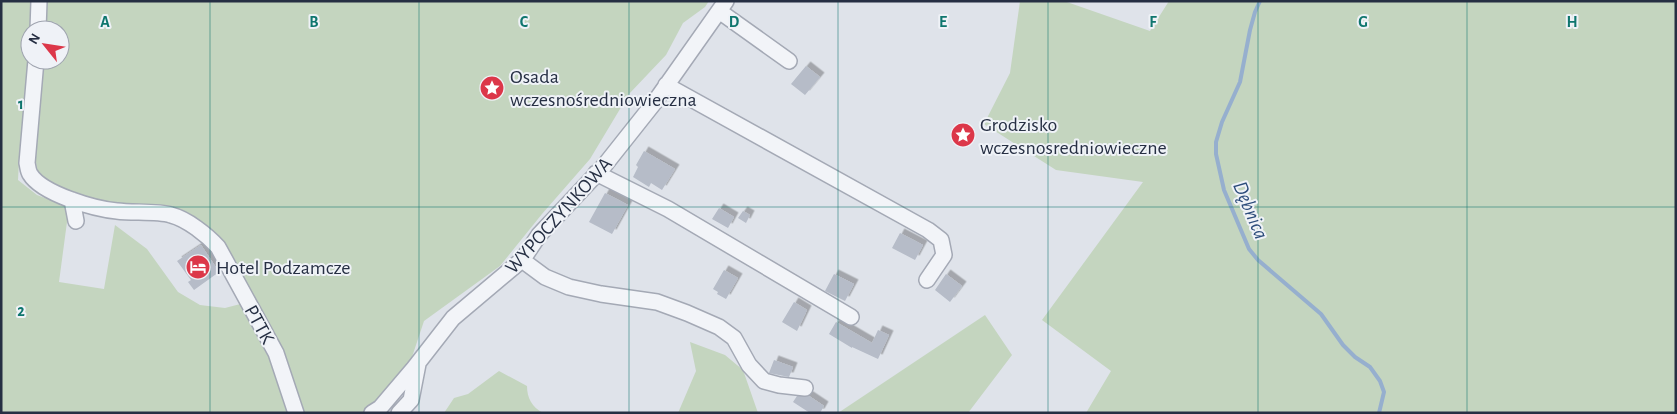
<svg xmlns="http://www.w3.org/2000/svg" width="1677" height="414" viewBox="0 0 1677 414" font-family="'Alegreya Sans',sans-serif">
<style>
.green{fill:#c4d5bf}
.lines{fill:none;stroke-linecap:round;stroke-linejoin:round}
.stream{stroke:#96afce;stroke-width:4}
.building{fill:#b6bcc8;filter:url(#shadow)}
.minor-casing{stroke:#a4a9b5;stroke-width:18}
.minor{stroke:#f2f4f8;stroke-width:15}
.grid{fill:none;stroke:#0f766e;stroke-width:1;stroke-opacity:0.55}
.labels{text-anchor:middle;stroke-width:4;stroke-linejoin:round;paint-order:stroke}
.poi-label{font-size:20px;fill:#262f43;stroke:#eff2f7;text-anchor:start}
.street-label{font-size:20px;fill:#262f43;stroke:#eff2f7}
.water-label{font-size:21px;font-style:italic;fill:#2c4c7b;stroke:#eff2f7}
.grid-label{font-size:16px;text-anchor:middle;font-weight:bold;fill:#0f766e;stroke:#eff2f7;stroke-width:4;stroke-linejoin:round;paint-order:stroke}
</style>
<defs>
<filter id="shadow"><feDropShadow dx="4.5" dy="-4.5" stdDeviation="0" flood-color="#0004"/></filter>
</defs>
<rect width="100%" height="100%" fill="#dfe3ea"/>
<!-- green -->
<path class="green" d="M 1,1 L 34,1 L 32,30 L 30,30 C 30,81 20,130 18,180 L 37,195 L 69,207 L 59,282 L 104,289 L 115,225 L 147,249 L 178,292 L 200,305 L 225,308 L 248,302 L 296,413 L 1,413 Z
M 45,1 L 709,1 L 705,7 L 683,23 L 666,55 L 629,94 L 590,159 L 542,214 L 500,266 L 424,321 L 409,366 L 366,413 L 301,413 L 243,288 L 181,214 L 108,203 L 63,192 L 37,172 L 34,142 L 42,60 L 60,60 L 60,30 L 44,30 Z
M 1020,1 L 1064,1 L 1150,31 L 1169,1 L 1676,1 L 1676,413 L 1086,413 L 1111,371 L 1042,320 L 1143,182 L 1056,170 L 984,124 L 1010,73 Z
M 985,315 L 1012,355 L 968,413 L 838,413 Z
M 690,342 L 725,355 L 743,370 L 758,413 L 678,413 L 696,371 Z
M 499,371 L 527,386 C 527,398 532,407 543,413 L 444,413 L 454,398 L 468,394 Z"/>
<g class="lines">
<!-- stream -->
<path class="stream" d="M 1260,1 L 1255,12 L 1250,30 L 1240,82 L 1222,122 L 1216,142 L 1216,154 L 1224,190 L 1249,249 L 1258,260 L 1321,314 L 1343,345 L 1355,357 L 1370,367 L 1380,381 L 1384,392 L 1379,413"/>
</g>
<!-- building -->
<path class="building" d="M 806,66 L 820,77 L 805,95 L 791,84 Z
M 644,151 L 675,169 L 662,190 L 651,183 L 649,187 L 633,177 L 638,167 L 636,165 Z
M 605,193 L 628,205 L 612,234 L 589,222 Z
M 719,208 L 734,217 L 728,228 L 712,219 Z
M 743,211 L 750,215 L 746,223 L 738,218 Z
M 900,233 L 923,245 L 915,260 L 892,248 Z
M 201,245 L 219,272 L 194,290 L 188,282 L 191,280 L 177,261 Z
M 724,270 L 738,278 L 726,299 L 717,294 L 718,292 L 713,289 Z
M 834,274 L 854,284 L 845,301 L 825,291 Z
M 946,274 L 962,286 L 950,302 L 935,290 Z
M 794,302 L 807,310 L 797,331 L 782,322 Z
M 836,322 L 872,343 L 878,330 L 889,335 L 878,359 L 852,347 L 852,348 L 829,334 Z
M 774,360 L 793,367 L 789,377 L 769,373 Z
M 797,396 L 809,396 L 824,406 L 820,413 L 810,413 L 793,402 Z"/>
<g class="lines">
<defs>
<path id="minor" d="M 719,11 L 789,61
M 38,30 L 39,1
M 36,60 L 27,163 C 28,167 28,171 30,174 C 42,194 95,209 117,211 C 132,213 158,211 171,215 C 187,219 207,235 218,247 L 276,353 L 296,413
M 666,85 L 928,230 L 941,240 L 944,255 L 927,280
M 596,173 L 668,209 L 851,317
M 72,200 L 76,221
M 522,260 L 545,277 L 569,287 L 601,294 L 657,302 L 687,313 L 719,327 L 734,338 L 749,365 L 764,381 L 779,385 L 805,388
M 372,413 L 380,408 L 414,368 L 453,318 L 523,259 L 539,235 L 604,166 L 654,103 L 726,1
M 399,413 L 411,400 L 418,364"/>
</defs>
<!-- minor casing -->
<use href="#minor" class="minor-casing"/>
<!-- minor -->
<use href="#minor" class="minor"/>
</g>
<!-- grid -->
<path class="grid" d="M 210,1 L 210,413M 419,1 L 419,413M 629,1 L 629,413M 838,1 L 838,413M 1048,1 L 1048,413M 1258,1 L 1258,413M 1467,1 L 1467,413M 1,207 L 1676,207"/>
<!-- icons -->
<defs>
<symbol id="sight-disc" viewBox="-11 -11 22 22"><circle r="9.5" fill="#dc3749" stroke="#eff2f7"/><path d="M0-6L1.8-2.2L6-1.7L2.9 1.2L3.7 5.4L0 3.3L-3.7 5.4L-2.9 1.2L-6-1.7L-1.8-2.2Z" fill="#fff"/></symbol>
<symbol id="hotel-disc" viewBox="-11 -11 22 22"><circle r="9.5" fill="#dc3749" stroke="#eff2f7"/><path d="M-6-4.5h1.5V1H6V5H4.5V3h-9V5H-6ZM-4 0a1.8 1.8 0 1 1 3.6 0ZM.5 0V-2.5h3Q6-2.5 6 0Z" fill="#fff"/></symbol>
</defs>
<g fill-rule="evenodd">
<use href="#sight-disc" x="478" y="74" width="28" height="28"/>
<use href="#sight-disc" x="949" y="121" width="28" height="28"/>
<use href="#hotel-disc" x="184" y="253" width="28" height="28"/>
</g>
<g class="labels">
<!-- poi labels -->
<g class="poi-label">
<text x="510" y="83">Osada<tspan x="510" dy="23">wczesnośredniowieczna</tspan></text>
<text x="980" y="131">Grodzisko<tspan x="980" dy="23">wczesnosredniowieczne</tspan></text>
<text x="216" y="274">Hotel Podzamcze</text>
</g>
<!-- street labels -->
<g class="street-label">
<text transform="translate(558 215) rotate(-48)" y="7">WYPOCZYNKOWA</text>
<text transform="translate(260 324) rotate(61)" y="7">PTTK</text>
</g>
<!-- water labels -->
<g class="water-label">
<text transform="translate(1251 210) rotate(67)" y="7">Dębnica</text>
</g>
</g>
<g class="grid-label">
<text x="105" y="27">A</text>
<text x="314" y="27">B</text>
<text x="524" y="27">C</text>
<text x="734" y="27">D</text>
<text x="943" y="27">E</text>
<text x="1153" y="27">F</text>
<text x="1363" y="27">G</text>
<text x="1572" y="27">H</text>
<text x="21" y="109">1</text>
<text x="21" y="316">2</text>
</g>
<!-- border -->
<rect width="1677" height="414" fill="none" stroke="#262f43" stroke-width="5"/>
<!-- north arrow -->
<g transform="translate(45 45) rotate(300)"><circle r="24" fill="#eff2f7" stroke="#9fa4af"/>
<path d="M0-4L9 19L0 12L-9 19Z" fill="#dc3749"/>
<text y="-8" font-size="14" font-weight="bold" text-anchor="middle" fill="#262f43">N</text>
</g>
</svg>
